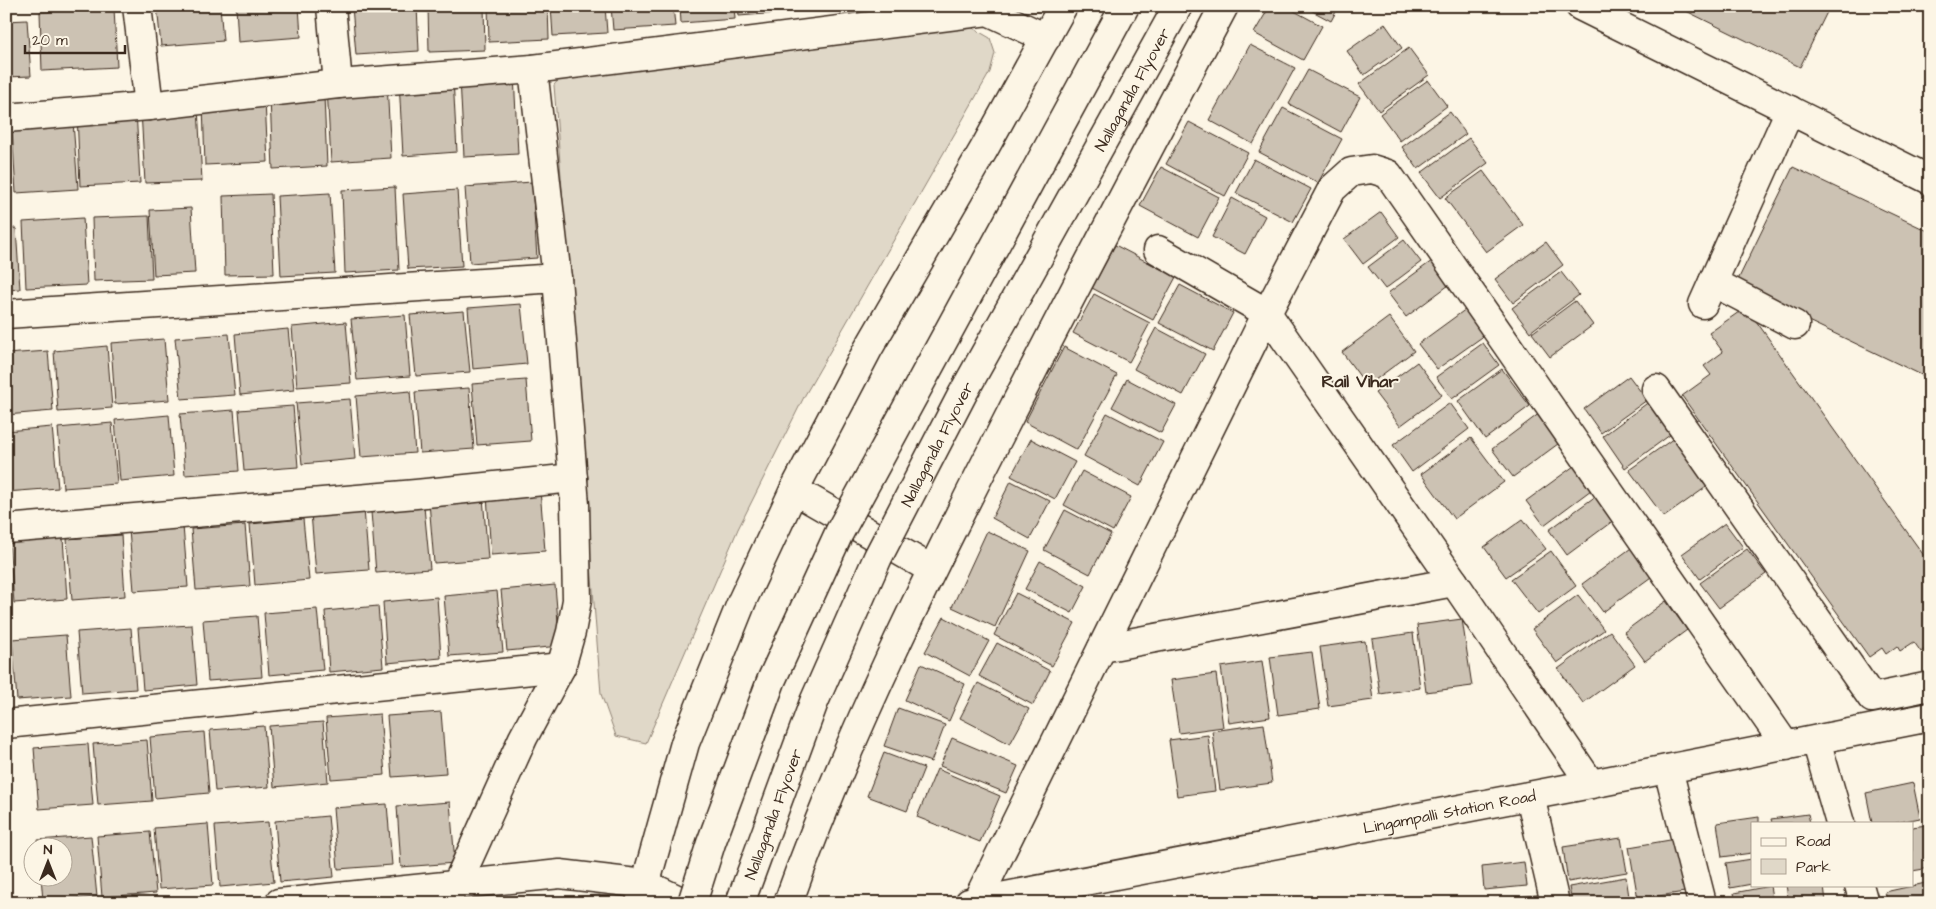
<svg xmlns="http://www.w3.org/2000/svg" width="1936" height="909" viewBox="0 0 1936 909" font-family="'Architects Daughter',sans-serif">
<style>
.green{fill:#e0d8c8;stroke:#8e8173}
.building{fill:#ccc2b3;stroke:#3b2a1e}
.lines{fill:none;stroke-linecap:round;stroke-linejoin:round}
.minor-casing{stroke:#3b2a1e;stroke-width:31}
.minor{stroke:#fcf5e5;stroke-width:28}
.major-bridge-casing{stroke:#3b2a1e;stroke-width:31;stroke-linecap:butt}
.major-bridge{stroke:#fcf5e5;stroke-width:28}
.labels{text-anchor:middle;stroke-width:4;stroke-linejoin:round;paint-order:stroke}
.street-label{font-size:16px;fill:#3b2a1e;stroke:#fcf5e5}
.neighbourhood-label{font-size:18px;font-weight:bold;fill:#3b2a1e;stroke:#fcf5e5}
</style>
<rect width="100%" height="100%" fill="#fcf5e5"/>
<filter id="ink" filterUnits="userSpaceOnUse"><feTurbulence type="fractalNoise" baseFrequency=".02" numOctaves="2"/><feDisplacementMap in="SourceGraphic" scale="10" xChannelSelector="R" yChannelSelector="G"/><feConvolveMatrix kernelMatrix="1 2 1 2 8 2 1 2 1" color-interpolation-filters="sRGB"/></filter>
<g filter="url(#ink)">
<!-- green -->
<path class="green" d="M 971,27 L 990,38 L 995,53 L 990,72 L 805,395 L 738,529 L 646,743 L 616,736 L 601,694 L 554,85 L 566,71 Z
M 600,895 L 598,903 L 519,903 L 599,895 Z"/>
<!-- building -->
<path class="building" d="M 157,6 L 220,6 L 223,41 L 161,46 Z
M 236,6 L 299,6 L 301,37 L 238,42 Z
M 352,6 L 417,6 L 419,51 L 356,55 Z
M 428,6 L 484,6 L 485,50 L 429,52 Z
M 488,6 L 548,6 L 549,39 L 489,42 Z
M 551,6 L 605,6 L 607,33 L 553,36 Z
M 611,6 L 673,6 L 675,26 L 613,30 Z
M 680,6 L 734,6 L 735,19 L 681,23 Z
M 738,6 L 792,6 L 792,12 L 739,16 Z
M 1270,6 L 1285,6 L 1322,26 L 1303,60 L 1254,33 Z
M 1303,6 L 1339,6 L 1331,21 Z
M 1676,6 L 1830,6 L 1800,67 Z
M 114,8 L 117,67 L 42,71 L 40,12 Z
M 27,20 L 31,76 L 6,77 L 6,21 Z
M 1385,24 L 1402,48 L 1364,75 L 1347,51 Z
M 1250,45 L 1295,68 L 1253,144 L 1209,120 Z
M 1409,48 L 1429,75 L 1379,111 L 1359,84 Z
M 1308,70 L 1360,97 L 1341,132 L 1289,104 Z
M 514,75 L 518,154 L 464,157 L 460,78 Z
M 453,78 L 457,152 L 403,156 L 399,81 Z
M 1428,80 L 1447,106 L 1400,141 L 1380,114 Z
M 387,83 L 391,158 L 331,162 L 327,87 Z
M 324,96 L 327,166 L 273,169 L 270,98 Z
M 265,101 L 268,162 L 205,165 L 203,104 Z
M 198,107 L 202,181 L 145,183 L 141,110 Z
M 1283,108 L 1342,139 L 1318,183 L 1259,152 Z
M 136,110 L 140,183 L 80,186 L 77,113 Z
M 1450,112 L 1466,134 L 1418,169 L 1402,147 Z
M 73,122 L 78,189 L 16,193 L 12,129 Z
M 1189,122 L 1248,153 L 1225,196 L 1166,164 Z
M 1469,138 L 1488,163 L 1440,198 L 1421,173 Z
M 1254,159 L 1311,189 L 1293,222 L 1236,193 Z
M 1161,167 L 1219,197 L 1198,237 L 1140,206 Z
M 1793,167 L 1930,232 L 1930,379 L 1735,286 Z
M 1483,171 L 1523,225 L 1486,252 L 1445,198 Z
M 532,182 L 537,258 L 470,263 L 465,187 Z
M 395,187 L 399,270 L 345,273 L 342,190 Z
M 457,190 L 462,266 L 408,269 L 403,194 Z
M 330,193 L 335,273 L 281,276 L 277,196 Z
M 271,194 L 274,274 L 225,275 L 223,196 Z
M 1232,198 L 1265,216 L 1245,254 L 1212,237 Z
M 191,208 L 195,273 L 154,275 L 150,210 Z
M 1381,212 L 1399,237 L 1363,264 L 1344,239 Z
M 149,216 L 152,279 L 94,281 L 92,218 Z
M 83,218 L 87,285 L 26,288 L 23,222 Z
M 16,228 L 20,289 L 6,290 L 6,229 Z
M 1404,240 L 1421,262 L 1385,289 L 1368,267 Z
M 1546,242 L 1563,265 L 1513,303 L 1495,279 Z
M 1115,245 L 1176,277 L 1153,320 L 1092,288 Z
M 1436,258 L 1453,282 L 1406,317 L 1388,293 Z
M 1561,272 L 1579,295 L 1530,332 L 1512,308 Z
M 1180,285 L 1233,313 L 1213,351 L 1159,323 Z
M 1094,294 L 1150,323 L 1129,362 L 1073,333 Z
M 1575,301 L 1593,325 L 1550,357 L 1532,333 Z
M 521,304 L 527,364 L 473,369 L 468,308 Z
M 1746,307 L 1930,564 L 1930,645 L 1921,652 L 1914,642 L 1900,651 L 1897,646 L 1886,654 L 1882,648 L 1869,657 L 1682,396 L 1711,375 L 1704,366 L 1723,352 L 1709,333 Z
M 1466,309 L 1485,335 L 1437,369 L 1418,344 Z
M 464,311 L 470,372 L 416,376 L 410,315 Z
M 405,315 L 410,376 L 357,380 L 351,319 Z
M 1389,317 L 1414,351 L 1367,386 L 1342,352 Z
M 346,322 L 351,383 L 297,387 L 292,327 Z
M 1156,328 L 1205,354 L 1183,395 L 1134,369 Z
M 288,329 L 294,390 L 240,395 L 235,334 Z
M 229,334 L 235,395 L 181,399 L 175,338 Z
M 164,339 L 169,400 L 115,404 L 111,343 Z
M 1483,343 L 1499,365 L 1452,399 L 1436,377 Z
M 107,346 L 112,408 L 58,412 L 54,351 Z
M 1064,347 L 1117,375 L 1077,450 L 1025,422 Z
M 48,351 L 53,411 L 6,415 L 6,354 Z
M 1417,362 L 1442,395 L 1400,426 L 1375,393 Z
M 1502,369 L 1530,406 L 1485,439 L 1458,401 Z
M 1629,376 L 1647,400 L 1601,433 L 1584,409 Z
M 1127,379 L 1176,405 L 1161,433 L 1112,407 Z
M 526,380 L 531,441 L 477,445 L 472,384 Z
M 469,388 L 474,449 L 420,453 L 415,392 Z
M 410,391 L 415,453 L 361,457 L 356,396 Z
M 350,399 L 355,459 L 302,464 L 296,403 Z
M 1650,401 L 1674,432 L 1625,468 L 1603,436 Z
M 1450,403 L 1469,429 L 1412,472 L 1393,445 Z
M 293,406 L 298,467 L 244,471 L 239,410 Z
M 234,410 L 239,471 L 185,475 L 180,414 Z
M 1107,413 L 1163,442 L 1140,486 L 1084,456 Z
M 1540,413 L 1562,441 L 1513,477 L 1492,449 Z
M 169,415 L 174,476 L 120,481 L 115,420 Z
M 112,423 L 117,484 L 63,488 L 58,428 Z
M 52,427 L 58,488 L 6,492 L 6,431 Z
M 1677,436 L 1712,483 L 1664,517 L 1629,470 Z
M 1471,438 L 1504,482 L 1454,519 L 1421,474 Z
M 1031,439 L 1075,462 L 1055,499 L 1011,476 Z
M 1574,466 L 1591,490 L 1544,525 L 1526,501 Z
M 1082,471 L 1131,497 L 1113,531 L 1064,505 Z
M 1011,481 L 1050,501 L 1030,539 L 992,518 Z
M 540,490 L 545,551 L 491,555 L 487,495 Z
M 1596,496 L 1614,520 L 1567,555 L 1549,530 Z
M 483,497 L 488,559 L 434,563 L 429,502 Z
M 424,507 L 430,569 L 376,573 L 371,512 Z
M 364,509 L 369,570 L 316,574 L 311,513 Z
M 1065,510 L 1111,534 L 1090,574 L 1044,550 Z
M 303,519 L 309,580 L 255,585 L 250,524 Z
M 1523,519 L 1546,549 L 1506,577 L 1484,547 Z
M 1725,523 L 1743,547 L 1700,579 L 1682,554 Z
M 245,525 L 250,586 L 196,590 L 191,529 Z
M 183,526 L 188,587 L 134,591 L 129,530 Z
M 987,531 L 1030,551 L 995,627 L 952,607 Z
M 121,535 L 125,596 L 72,600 L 67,539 Z
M 63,538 L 67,599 L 14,603 L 9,542 Z
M 1638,543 L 1658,572 L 1603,612 L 1582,584 Z
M 1747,549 L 1766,574 L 1719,608 L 1700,583 Z
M 1551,551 L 1576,586 L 1538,614 L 1511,579 Z
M 1040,561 L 1086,586 L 1072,613 L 1025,589 Z
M 555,585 L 560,646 L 507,651 L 501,590 Z
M 497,591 L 503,652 L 449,656 L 444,596 Z
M 1016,593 L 1075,623 L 1052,666 L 994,635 Z
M 1578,595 L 1604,630 L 1557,663 L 1532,629 Z
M 437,597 L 441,658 L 387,663 L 383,602 Z
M 1666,601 L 1687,630 L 1645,661 L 1624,632 Z
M 378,606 L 383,667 L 329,672 L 325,611 Z
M 317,609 L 323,670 L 269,675 L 264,613 Z
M 257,616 L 262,677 L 208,681 L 203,620 Z
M 944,617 L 989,641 L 970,676 L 925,652 Z
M 1462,619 L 1472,686 L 1426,692 L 1417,625 Z
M 192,625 L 197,685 L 143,690 L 138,628 Z
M 131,628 L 136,689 L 82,693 L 77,632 Z
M 1610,631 L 1635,665 L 1583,703 L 1558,669 Z
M 1413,633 L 1420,688 L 1380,694 L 1372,639 Z
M 66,635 L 71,696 L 17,700 L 12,639 Z
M 1365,641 L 1373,700 L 1328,706 L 1320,647 Z
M 997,643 L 1050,671 L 1033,705 L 979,676 Z
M 1312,652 L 1320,709 L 1278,715 L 1270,657 Z
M 1262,661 L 1270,717 L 1229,723 L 1221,667 Z
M 921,664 L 965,684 L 949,721 L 905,700 Z
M 1216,674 L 1223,727 L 1179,733 L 1171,680 Z
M 978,683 L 1029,709 L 1010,744 L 960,718 Z
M 898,708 L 945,725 L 931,762 L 884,746 Z
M 441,712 L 446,773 L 392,777 L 387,716 Z
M 380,714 L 385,775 L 331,779 L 326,718 Z
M 323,722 L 328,782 L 274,787 L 269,726 Z
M 1264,724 L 1272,783 L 1220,790 L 1212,731 Z
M 264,726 L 269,787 L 215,791 L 210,730 Z
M 204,732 L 209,793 L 155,798 L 150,737 Z
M 1208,735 L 1215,791 L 1177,796 L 1169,740 Z
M 952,738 L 1018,766 L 1006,793 L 940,766 Z
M 147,740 L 152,801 L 98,805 L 93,744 Z
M 88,744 L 93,805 L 39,809 L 34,748 Z
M 884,753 L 924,768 L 907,811 L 867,796 Z
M 937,769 L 1000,796 L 980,842 L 917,817 Z
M 1913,783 L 1920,818 L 1895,823 L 1872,823 L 1866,793 Z
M 450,802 L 455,863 L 401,867 L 397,806 Z
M 387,804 L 392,865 L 338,869 L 333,808 Z
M 1808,814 L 1810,823 L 1772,823 L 1771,819 Z
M 328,816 L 334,877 L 280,882 L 275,821 Z
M 1759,817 L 1759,823 L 1752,823 L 1752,853 L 1722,857 L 1717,823 Z
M 268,822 L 274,882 L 220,887 L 215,826 Z
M 208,824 L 213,885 L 159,889 L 154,828 Z
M 1927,825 L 1930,868 L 1912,871 L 1912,827 Z
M 150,832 L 156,893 L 102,897 L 97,836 Z
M 91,836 L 97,897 L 43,901 L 41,876 L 62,876 L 62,846 L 39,846 L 38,840 Z
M 1621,838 L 1627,872 L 1568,882 L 1563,847 Z
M 1676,839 L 1685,892 L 1638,899 L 1629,847 Z
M 1752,859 L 1752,884 L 1730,888 L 1726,863 Z
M 1524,862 L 1527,886 L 1484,890 L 1482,867 Z
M 1626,877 L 1630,903 L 1572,903 L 1569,887 Z
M 1930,882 L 1930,903 L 1888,903 L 1885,892 Z
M 1786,885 L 1824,885 L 1826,903 L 1789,903 Z
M 1770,886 L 1773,903 L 1736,903 L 1734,893 Z
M 1537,895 L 1538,903 L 1485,903 L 1485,900 Z"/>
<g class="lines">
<defs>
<g id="minor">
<path d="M 137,6 L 149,106"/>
<path d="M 331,6 L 338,84"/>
<path d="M 1580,6 L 1930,180"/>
<path d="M 6,118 L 149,106 L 338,84 L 533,69 L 988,11 L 1046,38"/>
<path d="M 1158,250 L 1267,313 L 1454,582 L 1591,784"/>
<path d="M 1713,282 L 1795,325"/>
<path d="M 1703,304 L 1790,110"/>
<path d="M 6,314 L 557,278"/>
<path d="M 1656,389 L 1872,698 L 1930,686"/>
<path d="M 794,490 L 931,569"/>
<path d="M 6,529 L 416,494 L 573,478"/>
<path d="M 1102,648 L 1454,582"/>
<path d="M 6,724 L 561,667"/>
<path d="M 1816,740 L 1840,823"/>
<path d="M 1668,769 L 1702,903"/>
<path d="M 1530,796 L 1555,903"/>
<path d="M 457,884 L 523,738 L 561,667 L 571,632 L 577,600 L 575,505 L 557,278 L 533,69"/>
<path d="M 1859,885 L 1864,903"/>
<path d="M 977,901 L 1267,313 L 1332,189 L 1351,172 L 1372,169 L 1388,174 L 1786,746"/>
<path d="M 279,903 L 560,874 L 645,884 L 685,903"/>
<path d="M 640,903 L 685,743 L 742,601 L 794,490 L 868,349 L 984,149 L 1063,6"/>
<path d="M 788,903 C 848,735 929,573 1010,415 C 1080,278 1152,142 1224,6"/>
<path id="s1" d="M 969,903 L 1591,784 L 1930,717"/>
</g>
</defs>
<!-- minor casing -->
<use href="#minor" class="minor-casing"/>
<!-- minor -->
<use href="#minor" class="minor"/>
<defs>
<g id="major-bridge">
<path d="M 692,903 L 711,843 L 771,681 L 839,533 L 1125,6"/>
<path id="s2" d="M 740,903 L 814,702 L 878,557 L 962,395 L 1178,6"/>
</g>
</defs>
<!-- major-bridge casing -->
<use href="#major-bridge" class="major-bridge-casing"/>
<!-- major-bridge -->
<use href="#major-bridge" class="major-bridge"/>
</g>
</g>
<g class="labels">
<!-- street labels -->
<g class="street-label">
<text dy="6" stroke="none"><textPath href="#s2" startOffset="905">Nallagandla Flyover</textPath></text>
<text dy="6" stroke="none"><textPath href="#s2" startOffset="500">Nallagandla Flyover</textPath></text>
<text dy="6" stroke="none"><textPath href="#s1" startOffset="489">Lingampalli Station Road</textPath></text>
<text dy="6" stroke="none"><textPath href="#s2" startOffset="95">Nallagandla Flyover</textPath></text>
</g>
<!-- neighbourhood labels -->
<g class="neighbourhood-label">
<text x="1360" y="387">Rail Vihar</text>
</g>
</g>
<!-- margin -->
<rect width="1936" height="909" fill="none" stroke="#fcf5e5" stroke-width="25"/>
<rect x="12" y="12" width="1911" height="884" fill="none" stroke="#3b2a1e" stroke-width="2" filter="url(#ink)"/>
<!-- legend -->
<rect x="1751" y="822" width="162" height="65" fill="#fcf5e5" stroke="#afa495"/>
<rect x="1761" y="838" width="25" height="8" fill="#fcf5e5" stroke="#afa495"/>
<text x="1796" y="846" font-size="15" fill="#3b2a1e">Road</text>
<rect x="1761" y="859" width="25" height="15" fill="#e0d8c8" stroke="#afa495"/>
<text x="1796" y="872" font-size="15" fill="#3b2a1e">Park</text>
<!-- north arrow -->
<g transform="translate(48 862)"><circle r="24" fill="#fcf5e5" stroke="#afa495"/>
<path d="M0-4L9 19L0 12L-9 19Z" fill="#3b2a1e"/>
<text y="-8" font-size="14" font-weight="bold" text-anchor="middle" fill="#3b2a1e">N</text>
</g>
<!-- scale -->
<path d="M25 45v8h100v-8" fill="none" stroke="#3b2a1e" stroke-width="2.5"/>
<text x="32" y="45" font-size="15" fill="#3b2a1e" stroke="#fcf5e5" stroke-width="4" paint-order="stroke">20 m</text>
</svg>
